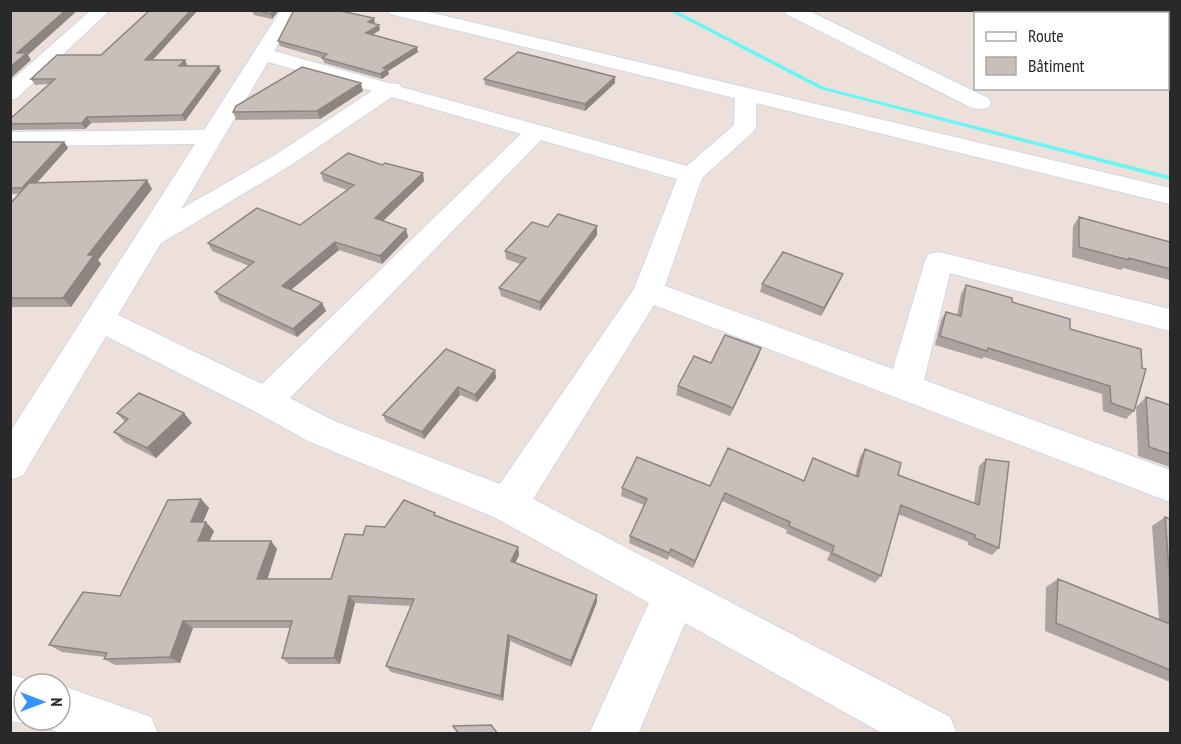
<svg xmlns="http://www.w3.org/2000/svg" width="1181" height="744" viewBox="0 0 1181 744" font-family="'PT Sans Narrow',sans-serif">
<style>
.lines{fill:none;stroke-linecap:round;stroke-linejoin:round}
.stream{fill:#65f7f6;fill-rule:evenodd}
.minor-casing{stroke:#cfd9e4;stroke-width:2}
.minor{fill:#fff;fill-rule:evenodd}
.wall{fill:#aca3a0}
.shaded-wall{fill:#8c8582}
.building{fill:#c8beba;stroke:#8c8582;stroke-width:1.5}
</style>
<rect width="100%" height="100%" fill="#ede0da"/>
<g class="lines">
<!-- stream -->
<path class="stream" d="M 668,10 L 675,10 L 824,87 L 1170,176 L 1170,180 L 820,89 Z"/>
<defs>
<path id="minor" d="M 91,10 L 110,10 L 17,98 L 10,100 L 10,82 Z
M 281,10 L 298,10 L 274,51 L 388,83 L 399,84 L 401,87 L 687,166 L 734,125 L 735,98 L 390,14 L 388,10 L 420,10 L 1170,188 L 1170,204 L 756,103 L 756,127 L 753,132 L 702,178 L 665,286 L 893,369 L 925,261 L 929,254 L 939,252 L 1170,309 L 1170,331 L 950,273 L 924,380 L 1170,470 L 1170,502 L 654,305 L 533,499 L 950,717 L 957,734 L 884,734 L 685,623 L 638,734 L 589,734 L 649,603 L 494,517 L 308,441 L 254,411 L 106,336 L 23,475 L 10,480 L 10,432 L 195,144 L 10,146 L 10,132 L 204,130 ZM 268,62 L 372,91 L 275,155 L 181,209 ZM 392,97 L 521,134 L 262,384 L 118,315 L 161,243 L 291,165 ZM 541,140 L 677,179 L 634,289 L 500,484 L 334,421 L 290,398 Z
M 784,10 L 807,10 L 988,98 L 991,103 L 988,108 L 980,109 L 972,108 L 786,14 Z
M 10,674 L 41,684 L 24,684 L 24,720 L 32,720 L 24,723 L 10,721 Z
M 60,685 L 151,717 L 158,734 L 62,734 L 43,726 L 41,720 L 60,720 Z"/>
</defs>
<!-- minor casing -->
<use href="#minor" class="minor-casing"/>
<!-- minor -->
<use href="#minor" class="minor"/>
</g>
<!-- wall -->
<path class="wall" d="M 198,10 L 153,60 L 185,60 L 187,65 L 186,66 L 219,66 L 221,71 L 185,121 L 91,123 L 85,129 L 10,130 L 10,119 L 49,84 L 35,85 L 31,79 L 101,55 Z
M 252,10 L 279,10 L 272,19 L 254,15 Z
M 294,10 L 350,10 L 347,13 L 375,23 L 374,24 L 380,30 L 372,35 L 418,52 L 388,71 L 389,74 L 382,79 L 324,63 L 322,58 L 280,46 L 278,41 Z
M 615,77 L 615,83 L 585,111 L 485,85 L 484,79 Z
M 363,91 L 320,119 L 236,120 L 233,112 Z
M 10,142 L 64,142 L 68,148 L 36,183 L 152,189 L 98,260 L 101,264 L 71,307 L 10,307 L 10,204 L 20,194 L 10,194 Z
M 321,173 L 424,181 L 383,221 L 406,229 L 408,237 L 382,264 L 339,250 L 291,290 L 322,303 L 326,311 L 297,337 L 220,301 L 215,292 L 249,266 L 212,251 L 208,243 L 300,225 L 347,190 L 323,181 Z
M 1079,217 L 1170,242 L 1170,280 L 1123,268 L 1121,270 L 1072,257 L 1073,226 Z
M 548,227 L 597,235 L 540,311 L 501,296 L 499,288 L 520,264 L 506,259 L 505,251 Z
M 843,274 L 840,281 L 821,316 L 760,292 L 762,284 Z
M 966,285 L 1012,302 L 1070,329 L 1134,411 L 1126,419 L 1103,411 L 1102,394 L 984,357 L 982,359 L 935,345 L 941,320 L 946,312 L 957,315 L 961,294 Z
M 761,348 L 758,357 L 730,416 L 676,395 L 678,386 L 711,363 Z
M 495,370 L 496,378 L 477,402 L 460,395 L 424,439 L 386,422 L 383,415 Z
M 1146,397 L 1170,405 L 1170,467 L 1138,456 L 1136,407 Z
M 117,413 L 192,423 L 156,458 L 124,442 L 114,432 L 125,422 Z
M 865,449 L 898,475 L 974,503 L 979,466 L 986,459 L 999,548 L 992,555 L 968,545 L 968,542 L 898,514 L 881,576 L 875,583 L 827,560 L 830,553 L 786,533 L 787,530 L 722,501 L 693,568 L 669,556 L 668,560 L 629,543 L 630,536 L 644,505 L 621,496 L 622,488 L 710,486 L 804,481 L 813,458 L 855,476 L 860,457 Z
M 201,499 L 209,508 L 203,522 L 214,531 L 209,541 L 271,541 L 277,549 L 267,579 L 331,579 L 363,535 L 385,527 L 435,513 L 436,515 L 518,547 L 519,555 L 515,563 L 597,602 L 571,667 L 510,641 L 503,701 L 391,672 L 386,666 L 411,606 L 355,603 L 340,664 L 289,664 L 282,658 L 291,628 L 193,628 L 180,663 L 115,665 L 104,659 L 105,657 L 62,652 L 49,645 L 120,596 Z
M 1165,517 L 1170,519 L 1170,682 L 1045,631 L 1046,587 L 1058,579 L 1159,619 L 1152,526 Z"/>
<!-- shaded-wall -->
<path class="shaded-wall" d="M 66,10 L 78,10 L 28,55 L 31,60 L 10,79 L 10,67 L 17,53 Z
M 191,10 L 198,10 L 148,65 L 145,60 Z
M 274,10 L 279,10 L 272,19 L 271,14 Z
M 374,18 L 375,23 L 369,27 L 368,22 Z
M 379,25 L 380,30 L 367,38 L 366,33 Z
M 417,47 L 418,52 L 388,71 L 389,74 L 382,79 L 380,74 L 383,68 Z
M 185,60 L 187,65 L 182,72 L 179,66 Z
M 219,66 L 221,71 L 185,121 L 182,115 Z
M 615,77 L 615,83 L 585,111 L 585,104 Z
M 361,83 L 363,91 L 320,119 L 317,111 Z
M 87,117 L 91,123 L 85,129 L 82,123 Z
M 64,142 L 68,148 L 27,194 L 22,188 Z
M 423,173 L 424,181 L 378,226 L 375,218 Z
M 147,180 L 152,189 L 98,260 L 101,264 L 71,307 L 63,298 L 88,255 Z
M 597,226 L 597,235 L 540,311 L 540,302 Z
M 406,229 L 408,237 L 382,264 L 380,256 Z
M 335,242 L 339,250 L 286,294 L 282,286 Z
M 843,274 L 840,281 L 821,316 L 824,308 Z
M 322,303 L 326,311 L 297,337 L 293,329 Z
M 761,348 L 758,357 L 730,416 L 733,408 Z
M 495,370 L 496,378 L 477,402 L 475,395 Z
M 458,387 L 460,395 L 424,439 L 422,432 Z
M 184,413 L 192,423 L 156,458 L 147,448 Z
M 725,493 L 722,501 L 693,568 L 695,561 Z
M 201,499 L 209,508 L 199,531 L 191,522 Z
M 206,522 L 214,531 L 206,549 L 198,541 Z
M 271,541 L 277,549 L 265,587 L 257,579 Z
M 518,547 L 519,555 L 512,569 L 511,561 Z
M 597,595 L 597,602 L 571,667 L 571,661 Z
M 349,596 L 355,603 L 340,664 L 334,658 Z
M 183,621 L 193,628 L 180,663 L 170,657 Z
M 508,635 L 510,641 L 503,701 L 501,696 Z"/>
<!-- building -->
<path class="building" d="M 10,10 L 66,10 L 17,53 L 27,53 L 10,67 Z
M 150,10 L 191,10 L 145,60 L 185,60 L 179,66 L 219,66 L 182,115 L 87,117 L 82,123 L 10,124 L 10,119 L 55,79 L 31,79 L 57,55 L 101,55 Z
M 255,10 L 274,10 L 271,14 Z
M 294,10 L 342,10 L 340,11 L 374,18 L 368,22 L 379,25 L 366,33 L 417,47 L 383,68 L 387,69 L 380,74 L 322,58 L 327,54 L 278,41 Z
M 518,52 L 615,77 L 585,104 L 484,79 Z
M 302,67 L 361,83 L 317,111 L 233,112 L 236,106 Z
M 10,142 L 64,142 L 22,188 L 10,188 Z
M 348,153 L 382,165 L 385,163 L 423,173 L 375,218 L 406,229 L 380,256 L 335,242 L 282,286 L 322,303 L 293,329 L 215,292 L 254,262 L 208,243 L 257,208 L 300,225 L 354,185 L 321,173 Z
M 147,180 L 88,255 L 94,255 L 63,298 L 10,298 L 10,204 L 29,183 Z
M 558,214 L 597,226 L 540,302 L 499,288 L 526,258 L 505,251 L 532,222 L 548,227 Z
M 1079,217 L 1170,242 L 1170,269 L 1129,258 L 1129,260 L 1079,247 Z
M 783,252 L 843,274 L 824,308 L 762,284 Z
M 966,285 L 1012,298 L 1012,302 L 1070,319 L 1070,329 L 1141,349 L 1142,368 L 1146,369 L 1134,411 L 1111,403 L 1110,386 L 988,348 L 987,351 L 940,336 L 946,312 L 961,316 Z
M 725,335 L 761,348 L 733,408 L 678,386 L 694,356 L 711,363 Z
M 446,349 L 495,370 L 475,395 L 458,387 L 422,432 L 383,415 Z
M 139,393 L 184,413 L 147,448 L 114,432 L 128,419 L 117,413 Z
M 1146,397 L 1170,405 L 1170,454 L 1149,447 Z
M 728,448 L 804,481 L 813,458 L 858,477 L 865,449 L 901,463 L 898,475 L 979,505 L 986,459 L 1009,462 L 999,548 L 975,538 L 975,535 L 901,505 L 881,576 L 832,553 L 834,546 L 789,526 L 790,522 L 725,493 L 695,561 L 671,549 L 669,553 L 630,536 L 647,499 L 622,488 L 637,457 L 710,486 Z
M 201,499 L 191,522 L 206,522 L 198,541 L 271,541 L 257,579 L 331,579 L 345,534 L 363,535 L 366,526 L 385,527 L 404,500 L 435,513 L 434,515 L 518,547 L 511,561 L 597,595 L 571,661 L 508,635 L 501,696 L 386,666 L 414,599 L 349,596 L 334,658 L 282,658 L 292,621 L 183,621 L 170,657 L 104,659 L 107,653 L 49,645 L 83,592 L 120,596 L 168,500 Z
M 1165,517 L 1170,519 L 1170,583 Z
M 1058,579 L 1170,624 L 1170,670 L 1056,623 Z
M 491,725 L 498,734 L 459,734 L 453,726 Z"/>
<!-- border -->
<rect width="1181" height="744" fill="none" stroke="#292929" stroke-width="24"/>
<!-- legend -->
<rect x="974" y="12" width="195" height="78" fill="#ffffff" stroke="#a9a9a9" stroke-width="1.5"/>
<rect x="986" y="32" width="30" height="9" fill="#ffffff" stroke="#a9a9a9" stroke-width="1.5"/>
<text x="1028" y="42" font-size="18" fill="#292929">Route</text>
<rect x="986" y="57" width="30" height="18" fill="#c8beba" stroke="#a9a9a9" stroke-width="1.5"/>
<text x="1028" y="72" font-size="18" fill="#292929">Bâtiment</text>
<!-- north arrow -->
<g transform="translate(42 702) rotate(90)"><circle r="28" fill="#ffffff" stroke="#a9a9a9" stroke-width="1.5"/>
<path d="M0-4.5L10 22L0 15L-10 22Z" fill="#3592ff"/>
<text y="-9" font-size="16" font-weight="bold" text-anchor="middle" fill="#292929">N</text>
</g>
</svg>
